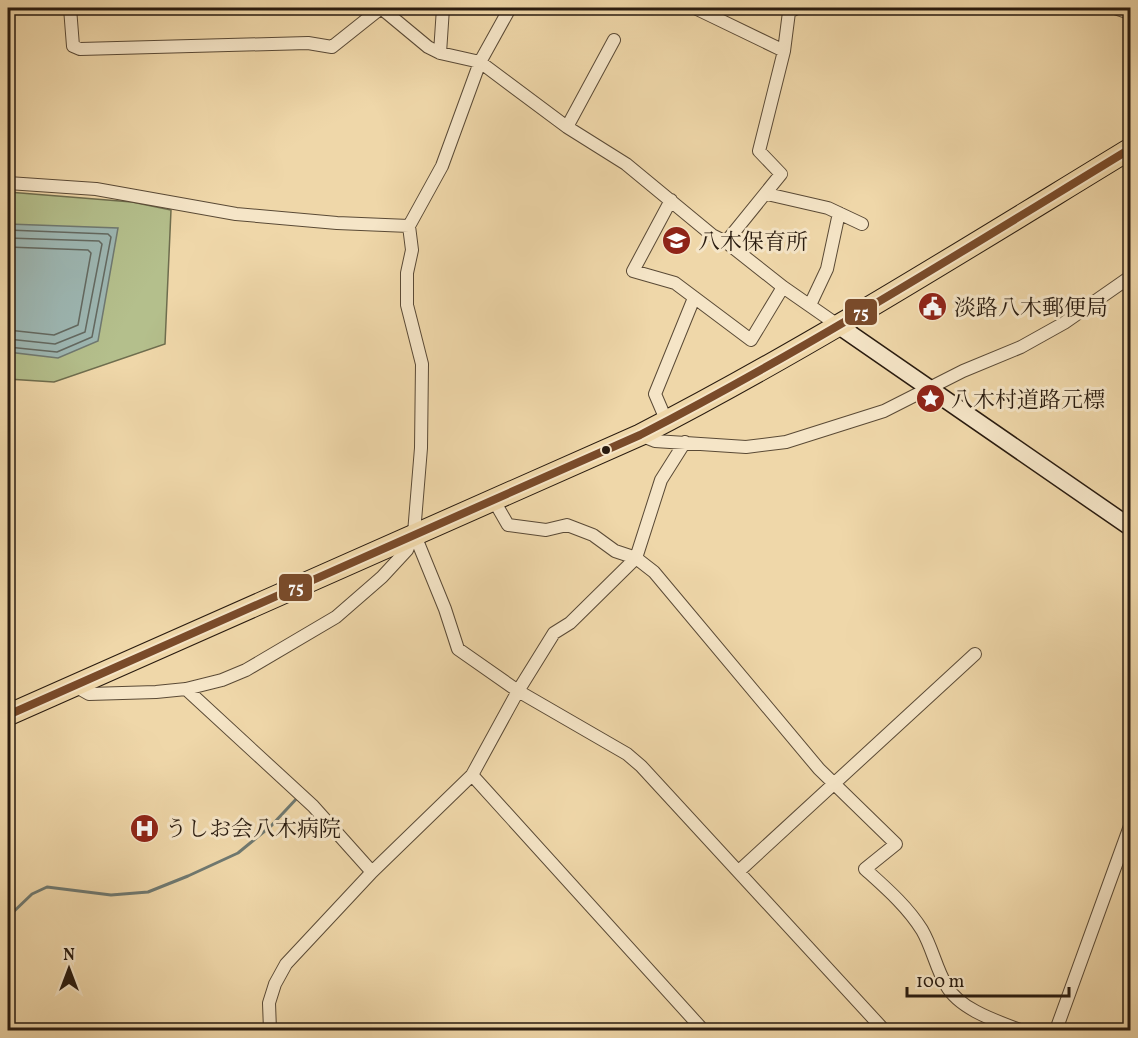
<svg xmlns="http://www.w3.org/2000/svg" width="1138" height="1038" viewBox="0 0 1138 1038" font-family="Vollkorn,'Noto Serif JP',serif">
<style>
.green{fill:#b4bf8c;stroke:#6e6d4e;stroke-width:1.5}
.water{fill:#9db7b3;stroke:#6f7971;stroke-width:1.5}
.lines{fill:none;stroke-linecap:round;stroke-linejoin:round}
.shore{stroke:#636961;stroke-width:1.5}
.stream{stroke:#6f7971;stroke-width:3}
.street-casing{stroke:#5a4a36;stroke-width:14}
.secondary-casing{stroke:#291b0f;stroke-width:19}
.highway-casing{stroke:#291b0f;stroke-width:23}
.street{stroke:#f5e5c7;stroke-width:12}
.secondary{stroke:#f5e5c7;stroke-width:16}
.highway{stroke:#efd7a9;stroke-width:21}
.bus-1-casing{stroke:#f5e5c7;stroke-width:12}
.bus-1{stroke:#7a4b2a;stroke-width:8}
.bus-dot{fill:#291b0f;stroke:#f5e5c7;stroke-width:2}
.labels{text-anchor:middle;stroke-width:6;stroke-linejoin:round;paint-order:stroke}
.poi-label{font-size:22px;fill:#291b0f;stroke:#f5e5c7;text-anchor:start}
.line-badge{stroke:#f5e5c7;stroke-width:2}
.badge-label{font-size:16px;text-anchor:middle;font-weight:bold;fill:#fff}
</style>
<rect width="100%" height="100%" fill="#efd7a9"/>
<filter id="stains"><feTurbulence type="fractalNoise" baseFrequency=".00333" numOctaves="4"/><feColorMatrix values="0 0 0 0 .2 0 0 0 0 .09 0 0 0 0 .02 0 0 0 .5 -.17"/></filter>
<radialGradient id="worn" r=".72"><stop offset=".6" stop-color="#630" stop-opacity="0"/><stop offset="1" stop-color="#630" stop-opacity=".3"/></radialGradient>
<!-- green -->
<path class="green" d="M 8,192 L 132,202 L 171,210 L 165,344 L 54,382 L 8,379 Z"/>
<!-- water -->
<path class="water" d="M 8,224 L 118,228 L 98,341 L 58,358 L 8,352 Z"/>
<g class="lines">
<!-- shore -->
<path class="shore" d="M 8,230 L 108,234 L 111,237 L 92,337 L 57,352 L 8,347
M 8,238 L 99,241 L 102,244 L 85,332 L 55,344 L 8,339
M 8,247 L 88,250 L 91,253 L 78,325 L 54,335 L 8,330"/>
<!-- stream -->
<path class="stream" d="M 8,917 L 32,894 L 47,887 L 111,895 L 148,892 L 188,876 L 238,853 L 271,826 L 299,796"/>
<defs>
<path id="street" d="M 70,8 L 73,46 L 80,49 L 308,43 L 332,47 L 381,8
M 381,8 L 428,47 L 440,53 L 480,62 L 567,127 L 626,164 L 712,235 L 726,242 L 783,287 L 839,326
M 695,8 L 784,51
M 1115,8 L 1130,13
M 440,53 L 443,8
M 567,127 L 614,40
M 8,183 L 96,189 L 236,214 L 337,223 L 409,226
M 767,194 L 828,208 L 862,224
M 671,200 L 633,271 L 675,283 L 751,340 L 783,287
M 726,242 L 781,174 L 759,151 L 784,51 L 789,12 L 797,8
M 810,305 L 827,269 L 839,213
M 667,422 L 655,394 L 694,298
M 640,435 L 655,441 L 746,447 L 786,442 L 884,411 L 963,371 L 1021,347 L 1064,323 L 1130,277
M 493,499 L 508,525 L 546,530 L 567,525 L 593,535 L 615,551 L 636,558 L 654,572 L 819,769 L 896,844 L 865,869 C 886,888 907,906 922,930 C 932,947 936,968 946,985 C 959,1009 996,1021 1020,1030
M 414,533 L 445,609 L 458,649 L 518,691 L 627,754 L 641,766 L 884,1030
M 73,685 L 89,694 L 156,692 L 186,689 L 222,680 L 246,670 L 336,617 L 382,577 L 407,550 L 414,533 L 421,448 L 422,364 L 407,305 L 407,273 L 412,250 L 409,226 L 442,166 L 480,62 L 510,8
M 186,689 L 313,806 L 372,872
M 472,775 L 703,1030
M 739,871 L 975,654
M 270,1030 L 269,1003 L 275,984 L 286,964 L 372,872 L 472,775 L 518,691 L 554,633 L 570,623 L 636,558 L 661,480 L 685,442
M 1056,1030 L 1130,826"/>
<path id="secondary" d="M 839,326 L 1130,527"/>
<path id="highway" d="M 8,715 L 640,435 C 809,348 969,247 1130,149"/>
</defs>
<!-- street casing -->
<use href="#street" class="street-casing"/>
<!-- secondary casing -->
<use href="#secondary" class="secondary-casing"/>
<!-- highway casing -->
<use href="#highway" class="highway-casing"/>
<!-- street -->
<use href="#street" class="street"/>
<!-- secondary -->
<use href="#secondary" class="secondary"/>
<!-- highway -->
<use href="#highway" class="highway"/>
<defs>
<path id="bus-1" d="M 8,715 L 640,435 C 809,348 969,247 1130,149"/>
</defs>
<!-- bus-1 casing -->
<use href="#bus-1" class="bus-1-casing"/>
<!-- bus-1 -->
<use href="#bus-1" class="bus-1"/>
</g>
<!-- icons -->
<defs>
<symbol id="school-disc" viewBox="-11 -11 22 22"><circle r="9.5" fill="#8f2418" stroke="#f5e5c7"/><path d="M0-5L7-2L0 1L-7-2ZM-4 1L0 2.5L4 1V4Q0 6-4 4Z" fill="#fff"/></symbol>
<symbol id="civic-disc" viewBox="-11 -11 22 22"><circle r="9.5" fill="#8f2418" stroke="#f5e5c7"/><path d="M-.6-6.5H3V-4.5H.6V-3L4-1V1h2V6H-6V1h2V-1L-.6-3ZM-1.2 2.5V6h2.4V2.5Z" fill="#fff"/></symbol>
<symbol id="sight-disc" viewBox="-11 -11 22 22"><circle r="9.5" fill="#8f2418" stroke="#f5e5c7"/><path d="M0-6L1.8-2.2L6-1.7L2.9 1.2L3.7 5.4L0 3.3L-3.7 5.4L-2.9 1.2L-6-1.7L-1.8-2.2Z" fill="#fff"/></symbol>
<symbol id="hospital-disc" viewBox="-11 -11 22 22"><circle r="9.5" fill="#8f2418" stroke="#f5e5c7"/><path d="M-5-5h3v3.5h4V-5h3V5h-3V1.5h-4V5h-3Z" fill="#fff"/></symbol>
</defs>
<g fill-rule="evenodd">
<use href="#school-disc" x="660" y="224" width="33" height="33"/>
<use href="#civic-disc" x="916" y="290" width="33" height="33"/>
<use href="#sight-disc" x="914" y="382" width="33" height="33"/>
<use href="#hospital-disc" x="128" y="812" width="33" height="33"/>
</g>
<!-- markers -->
<circle class="bus-dot" cx="606" cy="450" r="5"/>
<g class="labels">
<!-- poi labels -->
<g class="poi-label">
<text x="698" y="249">八木保育所</text>
<text x="954" y="315">淡路八木郵便局</text>
<text x="951" y="407">八木村道路元標</text>
<text x="165" y="836">うしお会八木病院</text>
</g>
</g>
<g class="line-badge">
<rect x="844" y="298" width="34" height="28" rx="6" fill="#7a4b2a"/>
<rect x="278" y="573" width="35" height="29" rx="6" fill="#7a4b2a"/>
</g>
<g class="badge-label">
<text x="861" y="318">75</text>
<text x="296" y="593">75</text>
</g>
<!-- margin -->
<rect width="1138" height="1038" fill="none" stroke="#efd7a9" stroke-width="30"/>
<rect x="9" y="9" width="1120" height="1020" fill="none" stroke="#291b0f" stroke-width="3"/>
<rect x="15" y="15" width="1108" height="1008" fill="none" stroke="#291b0f" stroke-width="1.5"/>
<!-- north arrow -->
<g transform="translate(69 969)" stroke="#f5e5c7" stroke-width="4.5" paint-order="stroke">
<path d="M0-4.5L10 22L0 15L-10 22Z" fill="#291b0f"/>
<text y="-9" font-size="16" font-weight="bold" text-anchor="middle" fill="#291b0f">N</text>
</g>
<!-- scale -->
<path d="M907 987v9h162v-9" fill="none" stroke="#291b0f" stroke-width="3"/>
<text x="916" y="987" font-size="18" fill="#291b0f" stroke="#f5e5c7" stroke-width="4.5" paint-order="stroke">100 m</text>
<rect width="100%" height="100%" filter="url(#stains)"/>
<rect width="100%" height="100%" fill="url(#worn)"/>
</svg>
